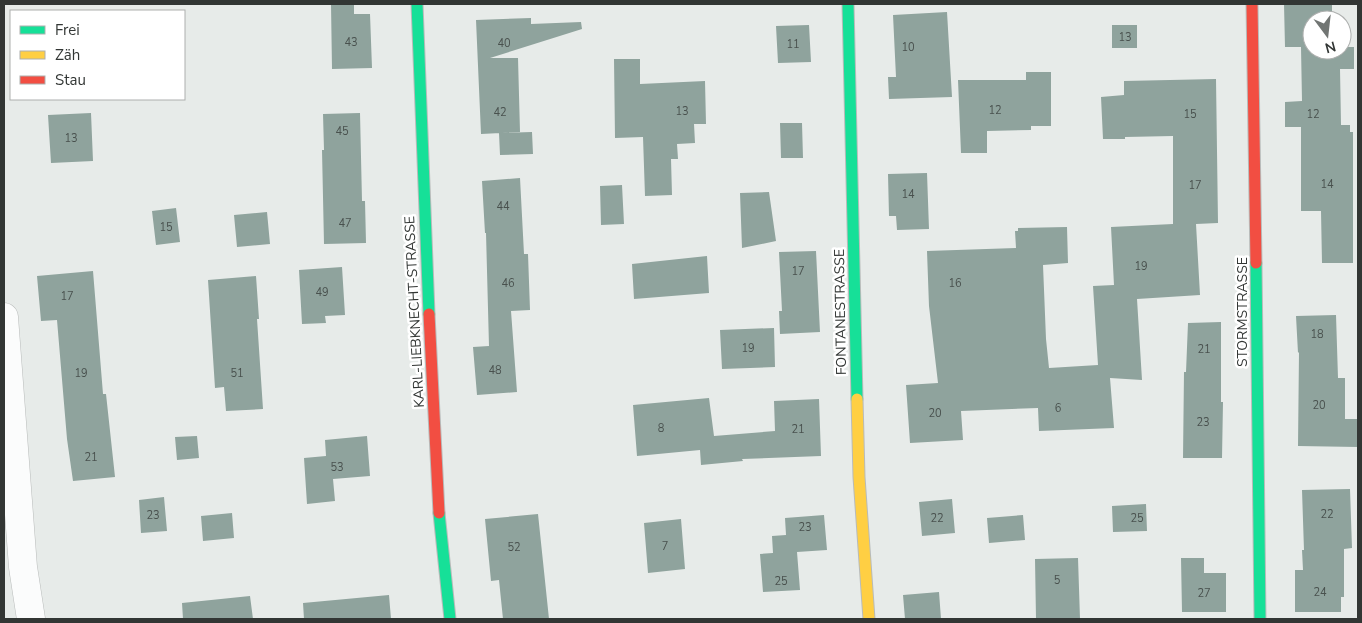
<svg xmlns="http://www.w3.org/2000/svg" width="1362" height="623" viewBox="0 0 1362 623" font-family="'Nunito Sans',sans-serif">
<style>
.building{fill:#8fa39d}
.lines{fill:none;stroke-linecap:round;stroke-linejoin:round}
.street-casing{stroke:#b8bbba;stroke-width:29}
.fast-casing{stroke:#b8bbba;stroke-width:13}
.slow-casing{stroke:#b8bbba;stroke-width:13}
.jam-casing{stroke:#b8bbba;stroke-width:13}
.street{stroke:#fbfcfc;stroke-width:28}
.fast{stroke:#16e098;stroke-width:11}
.slow{stroke:#ffcf43;stroke-width:11}
.jam{stroke:#f24e42;stroke-width:11}
.labels{text-anchor:middle;stroke-width:5;stroke-linejoin:round;paint-order:stroke}
.number-label{font-size:11px;fill:#49514e}
.street-label{font-size:14px;fill:#323634;stroke:#fff}
</style>
<rect width="100%" height="100%" fill="#e7ebe9"/>
<!-- building -->
<path class="building" d="M 331,4 L 354,4 L 354,14 L 370,14 L 372,68 L 332,69 Z
M 1284,4 L 1332,4 L 1332,20 L 1312,20 L 1312,50 L 1342,50 L 1342,47 L 1354,47 L 1354,69 L 1340,69 L 1341,125 L 1350,125 L 1350,132 L 1353,132 L 1353,263 L 1322,263 L 1321,211 L 1301,211 L 1301,127 L 1285,127 L 1285,102 L 1302,101 L 1301,47 L 1285,47 Z
M 947,12 L 952,97 L 889,99 L 888,77 L 896,77 L 893,15 Z
M 531,18 L 531,24 L 581,22 L 582,29 L 490,58 L 518,58 L 520,132 L 481,134 L 476,20 Z
M 809,25 L 811,62 L 778,63 L 776,26 Z
M 1112,25 L 1137,25 L 1137,48 L 1112,48 Z
M 614,59 L 640,59 L 640,84 L 705,81 L 706,124 L 694,124 L 695,143 L 677,144 L 678,159 L 671,159 L 672,195 L 645,196 L 643,137 L 615,138 Z
M 1026,72 L 1051,72 L 1051,126 L 1031,126 L 1031,130 L 987,131 L 987,153 L 961,153 L 958,80 L 1026,80 Z
M 1216,79 L 1218,223 L 1196,224 L 1200,295 L 1137,299 L 1142,380 L 1110,378 L 1114,428 L 1039,431 L 1038,408 L 961,411 L 963,440 L 910,443 L 906,385 L 938,383 L 929,306 L 927,251 L 1016,248 L 1015,231 L 1018,231 L 1018,228 L 1067,227 L 1068,263 L 1043,265 L 1046,339 L 1049,368 L 1098,365 L 1093,286 L 1114,285 L 1111,227 L 1173,224 L 1173,136 L 1125,137 L 1125,139 L 1103,139 L 1101,97 L 1124,95 L 1124,81 Z
M 91,113 L 93,161 L 51,163 L 48,115 Z
M 360,113 L 362,201 L 365,201 L 366,243 L 324,244 L 322,150 L 324,150 L 323,114 Z
M 780,123 L 802,123 L 803,158 L 781,158 Z
M 532,132 L 533,154 L 500,155 L 499,133 Z
M 927,173 L 929,229 L 897,230 L 896,216 L 889,216 L 888,174 Z
M 520,178 L 524,254 L 528,254 L 530,310 L 511,311 L 517,392 L 477,395 L 473,347 L 489,346 L 486,233 L 485,233 L 482,181 Z
M 622,185 L 624,224 L 601,225 L 600,186 Z
M 769,192 L 776,241 L 742,248 L 740,193 Z
M 176,208 L 180,242 L 156,245 L 152,211 Z
M 267,212 L 270,244 L 237,247 L 234,215 Z
M 816,251 L 820,332 L 780,334 L 779,311 L 782,311 L 779,252 Z
M 707,256 L 709,293 L 634,299 L 632,264 Z
M 342,267 L 345,315 L 325,316 L 326,323 L 302,324 L 299,270 Z
M 93,271 L 103,394 L 106,394 L 115,477 L 73,481 L 67,439 L 57,320 L 41,321 L 37,276 Z
M 256,276 L 259,319 L 257,319 L 263,409 L 226,411 L 224,387 L 215,388 L 208,280 Z
M 1336,315 L 1338,378 L 1345,378 L 1345,419 L 1358,419 L 1358,447 L 1298,446 L 1299,352 L 1298,353 L 1296,316 Z
M 1221,322 L 1221,402 L 1223,402 L 1222,458 L 1183,458 L 1184,372 L 1186,372 L 1188,323 Z
M 774,328 L 775,367 L 722,369 L 720,330 Z
M 709,398 L 714,436 L 775,431 L 774,401 L 819,399 L 821,456 L 742,459 L 743,461 L 701,465 L 700,450 L 637,456 L 633,405 Z
M 197,436 L 199,458 L 177,460 L 175,437 Z
M 367,436 L 370,476 L 333,479 L 335,501 L 307,504 L 304,458 L 326,456 L 325,440 Z
M 1350,489 L 1352,548 L 1344,549 L 1344,597 L 1341,597 L 1341,612 L 1295,612 L 1295,570 L 1303,570 L 1302,550 L 1304,550 L 1302,490 Z
M 164,497 L 167,531 L 141,533 L 139,500 Z
M 952,499 L 955,533 L 922,536 L 919,502 Z
M 1146,504 L 1147,531 L 1113,532 L 1112,506 Z
M 232,513 L 234,538 L 203,541 L 201,516 Z
M 538,514 L 549,619 L 503,619 L 499,580 L 491,581 L 485,519 Z
M 824,515 L 827,550 L 797,552 L 800,590 L 763,592 L 760,554 L 773,553 L 772,536 L 786,535 L 785,518 Z
M 1023,515 L 1025,540 L 989,543 L 987,518 Z
M 681,519 L 685,569 L 648,573 L 644,523 Z
M 1078,558 L 1080,619 L 1036,619 L 1035,559 Z
M 1181,558 L 1204,558 L 1204,573 L 1226,573 L 1226,612 L 1182,612 Z
M 939,592 L 941,619 L 905,619 L 903,595 Z
M 389,595 L 391,619 L 304,619 L 303,603 Z
M 250,596 L 253,619 L 183,619 L 182,603 Z"/>
<g class="lines">
<defs>
<path id="street" d="M 4,317 L 23,567 L 31,619"/>
<path id="fast" d="M 417,4 L 429,314
M 848,4 L 857,399
M 1256,263 L 1260,619
M 439,513 L 450,619"/>
<path id="slow" d="M 857,399 L 859,477 L 869,619"/>
<path id="jam" d="M 1252,4 L 1256,263
M 429,314 L 439,513"/>
</defs>
<!-- street casing -->
<use href="#street" class="street-casing"/>
<!-- fast casing -->
<use href="#fast" class="fast-casing"/>
<!-- slow casing -->
<use href="#slow" class="slow-casing"/>
<!-- jam casing -->
<use href="#jam" class="jam-casing"/>
<!-- street -->
<use href="#street" class="street"/>
<!-- fast -->
<use href="#fast" class="fast"/>
<!-- slow -->
<use href="#slow" class="slow"/>
<!-- jam -->
<use href="#jam" class="jam"/>
</g>
<g class="labels">
<!-- number labels -->
<g class="number-label">
<text x="1125" y="41">13</text>
<text x="351" y="46">43</text>
<text x="504" y="47">40</text>
<text x="793" y="48">11</text>
<text x="908" y="51">10</text>
<text x="995" y="114">12</text>
<text x="682" y="115">13</text>
<text x="500" y="116">42</text>
<text x="1190" y="118">15</text>
<text x="1313" y="118">12</text>
<text x="342" y="135">45</text>
<text x="71" y="142">13</text>
<text x="1327" y="188">14</text>
<text x="1195" y="189">17</text>
<text x="908" y="198">14</text>
<text x="503" y="210">44</text>
<text x="345" y="227">47</text>
<text x="166" y="231">15</text>
<text x="1141" y="270">19</text>
<text x="798" y="275">17</text>
<text x="508" y="287">46</text>
<text x="955" y="287">16</text>
<text x="322" y="296">49</text>
<text x="67" y="300">17</text>
<text x="1317" y="338">18</text>
<text x="748" y="352">19</text>
<text x="1204" y="353">21</text>
<text x="495" y="374">48</text>
<text x="81" y="377">19</text>
<text x="237" y="377">51</text>
<text x="1319" y="409">20</text>
<text x="1058" y="412">6</text>
<text x="935" y="417">20</text>
<text x="1203" y="426">23</text>
<text x="661" y="432">8</text>
<text x="798" y="433">21</text>
<text x="91" y="461">21</text>
<text x="337" y="471">53</text>
<text x="1327" y="518">22</text>
<text x="153" y="519">23</text>
<text x="937" y="522">22</text>
<text x="1137" y="522">25</text>
<text x="805" y="531">23</text>
<text x="665" y="550">7</text>
<text x="514" y="551">52</text>
<text x="1057" y="584">5</text>
<text x="781" y="585">25</text>
<text x="1320" y="596">24</text>
<text x="1204" y="597">27</text>
</g>
<!-- street labels -->
<g class="street-label">
<text transform="translate(414 312) rotate(-93)" y="5">KARL-LIEBKNECHT-STRASSE</text>
<text transform="translate(840 312) rotate(-91)" y="5">FONTANESTRASSE</text>
<text transform="translate(1242 312) rotate(-90)" y="5">STORMSTRASSE</text>
</g>
</g>
<!-- border -->
<rect width="1362" height="623" fill="none" stroke="#323634" stroke-width="10"/>
<!-- legend -->
<rect x="10" y="10" width="175" height="90" fill="#ffffff" stroke="#adafae"/>
<rect x="20" y="26" width="25" height="8" fill="#16e098" stroke="#adafae"/>
<text x="55" y="35" font-size="15" fill="#323634">Frei</text>
<rect x="20" y="51" width="25" height="8" fill="#ffcf43" stroke="#adafae"/>
<text x="55" y="60" font-size="15" fill="#323634">Zäh</text>
<rect x="20" y="76" width="25" height="8" fill="#f24e42" stroke="#adafae"/>
<text x="55" y="85" font-size="15" fill="#323634">Stau</text>
<!-- north arrow -->
<g transform="translate(1327 35) rotate(165)"><circle r="24" fill="#ffffff" stroke="#adafae"/>
<path d="M0-4L9 19L0 12L-9 19Z" fill="#717573"/>
<text y="-8" font-size="14" font-weight="bold" text-anchor="middle" fill="#323634">N</text>
</g>
</svg>
